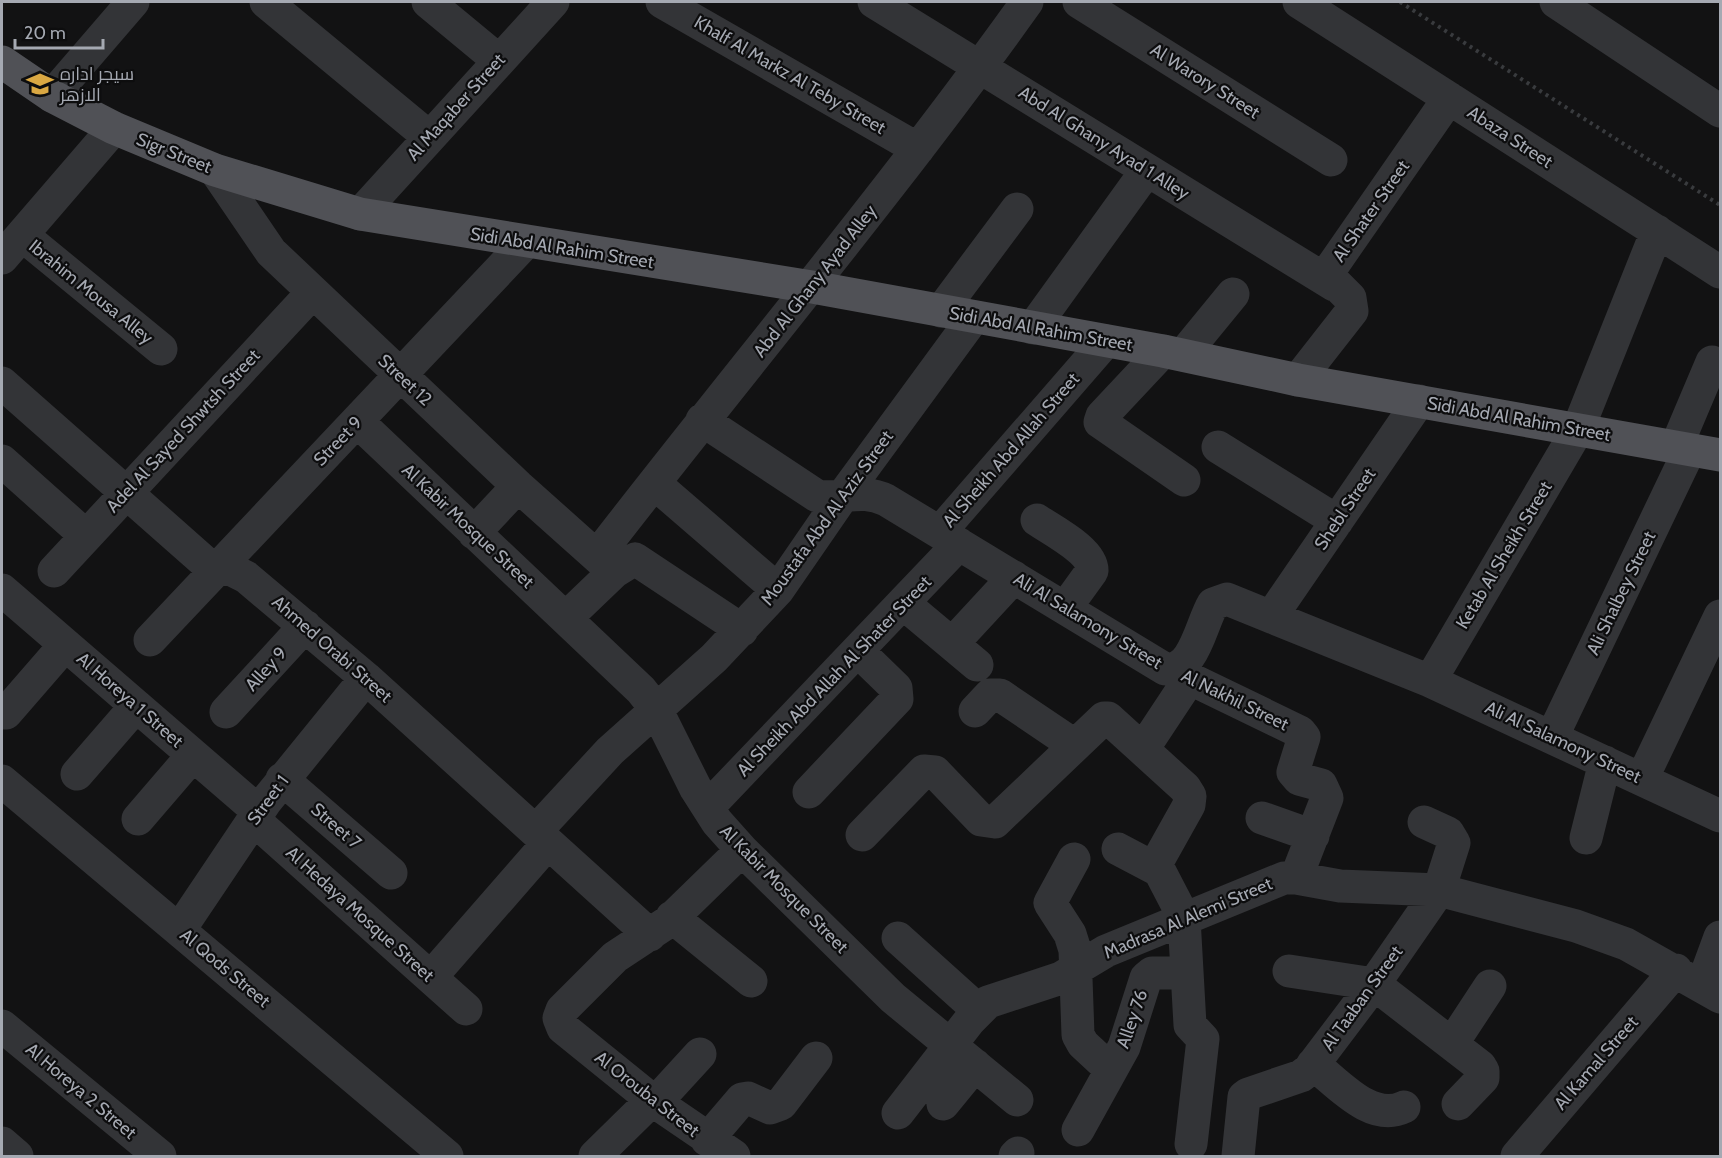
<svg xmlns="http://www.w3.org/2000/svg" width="1722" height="1158" viewBox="0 0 1722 1158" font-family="Cabin,Cairo,sans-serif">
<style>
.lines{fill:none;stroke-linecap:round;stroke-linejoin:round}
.path{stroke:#393b3e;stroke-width:4;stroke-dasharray:3 4.5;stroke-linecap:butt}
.minor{stroke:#333437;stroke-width:33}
.major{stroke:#505156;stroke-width:33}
.labels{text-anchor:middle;stroke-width:4.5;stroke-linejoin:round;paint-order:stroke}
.poi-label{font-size:18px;fill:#a5a9b2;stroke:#0d0d0e;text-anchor:start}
.street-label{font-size:18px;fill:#a5a9b2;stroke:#0d0d0e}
</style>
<rect width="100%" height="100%" fill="#121213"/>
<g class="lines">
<!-- path -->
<path class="path" d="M 1400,2 L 1720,205"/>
<!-- minor -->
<path class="minor" d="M 266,2 L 429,137
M 428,2 L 498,60
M 662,2 L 918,149
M 874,2 L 1334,285
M 1079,2 L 1331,160
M 1299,2 L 1720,272
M 1556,2 L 1720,111
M 52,96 L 133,2
M 215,170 L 271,252 L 518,486 L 612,570
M 360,214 L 553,2
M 22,235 L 161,349
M 2,258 L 114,128
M 941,311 L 1017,209
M 1033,328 L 1147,170
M 1163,351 L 1102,416 L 1100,422 L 1184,480
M 1183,355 L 1233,294
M 1298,380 L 1352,311 L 1350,298 L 1330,278 L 1331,268 L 1449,98
M 2,383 L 207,564 L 232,570 L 246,577 L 366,678 L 650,935
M 702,420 L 817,496 C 842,500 862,488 886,500 L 1165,669 C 1194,673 1201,624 1213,604 L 1227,599 L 1430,681 L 1720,816
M 357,421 L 641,690 L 656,709 L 696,789 L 717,822 L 742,850 L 893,998 L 1017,1100
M 1218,447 L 1337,521
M 1676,447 L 1712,362
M 2,461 L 86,536
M 654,483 L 778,590
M 1037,520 C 1053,531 1093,551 1092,571 L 1066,607
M 940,532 L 1106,341
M 474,533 L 518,486
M 597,556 C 740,371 891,192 1027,2
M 54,571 L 313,292
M 2,590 L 258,811
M 903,603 L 977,665
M 1271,617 L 1419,401
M 566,618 L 614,572 L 635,559 L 742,630
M 150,640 L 525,243
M 952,644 L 1014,577
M 1172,670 L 1300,732 L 1304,737 L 1293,772 L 1299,779 L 1321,785 L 1327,798 L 1296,878
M 1430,681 L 1578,429 L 1657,231
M 975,711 L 990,695 L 1000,695 L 1074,745
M 226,712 L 305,626
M 6,713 L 65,645
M 1552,737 L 1690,449
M 1143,749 L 1190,678
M 77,774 L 136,706
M 282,779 L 391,873
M 1642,779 L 1720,616
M 2,781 L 447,1156
M 809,792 L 897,699 L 896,688 L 858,651
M 708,807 L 959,544
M 1262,818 L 1313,836
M 138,819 L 193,755
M 253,819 L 466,1009
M 536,831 L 610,751 L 714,658 L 778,590 L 842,497 L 974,317
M 862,835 L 924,771 L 935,772 L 981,820 L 995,822 L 1104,718 L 1108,718 L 1185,788 L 1190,796 L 1189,805 L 1156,864 L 1184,918 L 1190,1025 L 1203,1039 L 1191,1144
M 1586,838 L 1605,762
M 1118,849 L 1156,869
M 1074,859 L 1050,903 L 1070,934 L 1075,950 L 1078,1035 L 1083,1044 L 1111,1070
M 672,917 L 751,981
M 180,929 L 266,801 L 366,678
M 898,938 L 978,1010
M 1289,971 L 1374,984 L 1480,1066 L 1483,1071 L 1483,1078 L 1458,1104
M 431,977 L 548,843
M 1702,986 L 1720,937
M 2,1026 L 160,1156
M 1452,1044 L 1490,986
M 1313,1064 C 1338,1083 1371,1123 1404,1107
M 656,1102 L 700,1054
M 943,1104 L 975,1065
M 898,1113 L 970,1020 L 988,1002 L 1061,978 L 1106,951 L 1284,878 L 1296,878 L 1340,886 L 1439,890 L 1576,926 L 1626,944 L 1720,997
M 1078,1130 L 1124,1047 L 1146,978 L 1152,973 L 1187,973
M 707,1140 L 742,1099 L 748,1098 L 770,1108 L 781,1104 L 816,1058
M 2,1143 L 17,1156
M 595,1156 L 652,1100
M 734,1156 L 652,1100 L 563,1028 L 559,1018 L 562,1010 L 615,957 L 668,922 L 742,850
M 1015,1156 L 1018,1153
M 1238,1156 L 1244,1097 L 1248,1094 L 1301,1076 L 1309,1070 L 1374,984 L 1439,890 L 1454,843 L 1448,833 L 1424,822
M 1517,1156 L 1676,970"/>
<!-- major -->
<path class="major" d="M 2,62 L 52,96 L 114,128 L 215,170 L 360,214 L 812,287 L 1163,351 L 1298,380 L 1720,455"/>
</g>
<!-- icons -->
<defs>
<symbol id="school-bare" viewBox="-9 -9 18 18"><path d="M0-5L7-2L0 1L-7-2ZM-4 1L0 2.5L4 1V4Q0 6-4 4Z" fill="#daa843" stroke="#0d0d0e" stroke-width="2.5" paint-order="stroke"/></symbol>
</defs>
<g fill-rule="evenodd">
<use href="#school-bare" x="21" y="65" width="38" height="38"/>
</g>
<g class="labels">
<!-- poi labels -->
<g class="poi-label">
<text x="60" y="80">سيجر اداره<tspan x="60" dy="21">الازهر</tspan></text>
</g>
<!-- street labels -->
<g class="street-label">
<text transform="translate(790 75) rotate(30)" y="6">Khalf Al Markz Al Teby Street</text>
<text transform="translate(1205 81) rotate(32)" y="6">Al Warory Street</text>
<text transform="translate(456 107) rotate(-48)" y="6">Al Maqaber Street</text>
<text transform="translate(1510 137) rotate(33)" y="6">Abaza Street</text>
<text transform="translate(1104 143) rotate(32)" y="6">Abd Al Ghany Ayad 1 Alley</text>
<text transform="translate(174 153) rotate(22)" y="6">Sigr Street</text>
<text transform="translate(1371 211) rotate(-55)" y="6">Al Shater Street</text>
<text transform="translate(562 248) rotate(9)" y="6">Sidi Abd Al Rahim Street</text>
<text transform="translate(815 281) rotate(-52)" y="6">Abd Al Ghany Ayad Alley</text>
<text transform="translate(91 292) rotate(39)" y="6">Ibrahim Mousa Alley</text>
<text transform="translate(1041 329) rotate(10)" y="6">Sidi Abd Al Rahim Street</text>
<text transform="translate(405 380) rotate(43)" y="6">Street 12</text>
<text transform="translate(1519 419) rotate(10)" y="6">Sidi Abd Al Rahim Street</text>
<text transform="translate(183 431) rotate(-47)" y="6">Adel Al Sayed Shwtsh Street</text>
<text transform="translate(338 441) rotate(-46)" y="6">Street 9</text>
<text transform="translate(1011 450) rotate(-49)" y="6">Al Sheikh Abd Allah Street</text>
<text transform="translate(1345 509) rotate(-56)" y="6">Shebl Street</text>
<text transform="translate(827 518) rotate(-54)" y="6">Moustafa Abd Al Aziz Street</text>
<text transform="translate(468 526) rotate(43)" y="6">Al Kabir Mosque Street</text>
<text transform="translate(1504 555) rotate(-59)" y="6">Ketab Al Sheikh Street</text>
<text transform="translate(1621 593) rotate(-64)" y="6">Ali Shalbey Street</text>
<text transform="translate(1088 621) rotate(31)" y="6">Ali Al Salamony Street</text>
<text transform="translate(332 649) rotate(41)" y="6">Ahmed Orabi Street</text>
<text transform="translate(266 669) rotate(-48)" y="6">Alley 9</text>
<text transform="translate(834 676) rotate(-46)" y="6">Al Sheikh Abd Allah Al Shater Street</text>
<text transform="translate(130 700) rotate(41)" y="6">Al Horeya 1 Street</text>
<text transform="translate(1235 700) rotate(26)" y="6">Al Nakhil Street</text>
<text transform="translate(1563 742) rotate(25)" y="6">Ali Al Salamony Street</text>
<text transform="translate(268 800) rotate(-54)" y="6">Street 1</text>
<text transform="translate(336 826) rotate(41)" y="6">Street 7</text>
<text transform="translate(784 889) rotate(45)" y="6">Al Kabir Mosque Street</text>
<text transform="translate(360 914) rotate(42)" y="6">Al Hedaya Mosque Street</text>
<text transform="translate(1188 918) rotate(-23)" y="6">Madrasa Al Alemi Street</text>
<text transform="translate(225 968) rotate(40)" y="6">Al Qods Street</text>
<text transform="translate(1362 998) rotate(-54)" y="6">Al Taaban Street</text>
<text transform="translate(1132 1019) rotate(-71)" y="6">Alley 76</text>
<text transform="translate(1596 1063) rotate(-49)" y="6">Al Kamal Street</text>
<text transform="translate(81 1091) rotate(40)" y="6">Al Horeya 2 Street</text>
<text transform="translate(647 1094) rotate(38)" y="6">Al Orouba Street</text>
</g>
</g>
<!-- border -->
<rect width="1722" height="1158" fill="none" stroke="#a5a9b2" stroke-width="6"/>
<!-- scale -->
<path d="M15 39v9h88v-9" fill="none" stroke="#a5a9b2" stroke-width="3"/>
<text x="24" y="39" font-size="18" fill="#a5a9b2" stroke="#0d0d0e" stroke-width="4.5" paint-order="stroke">20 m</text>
</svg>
